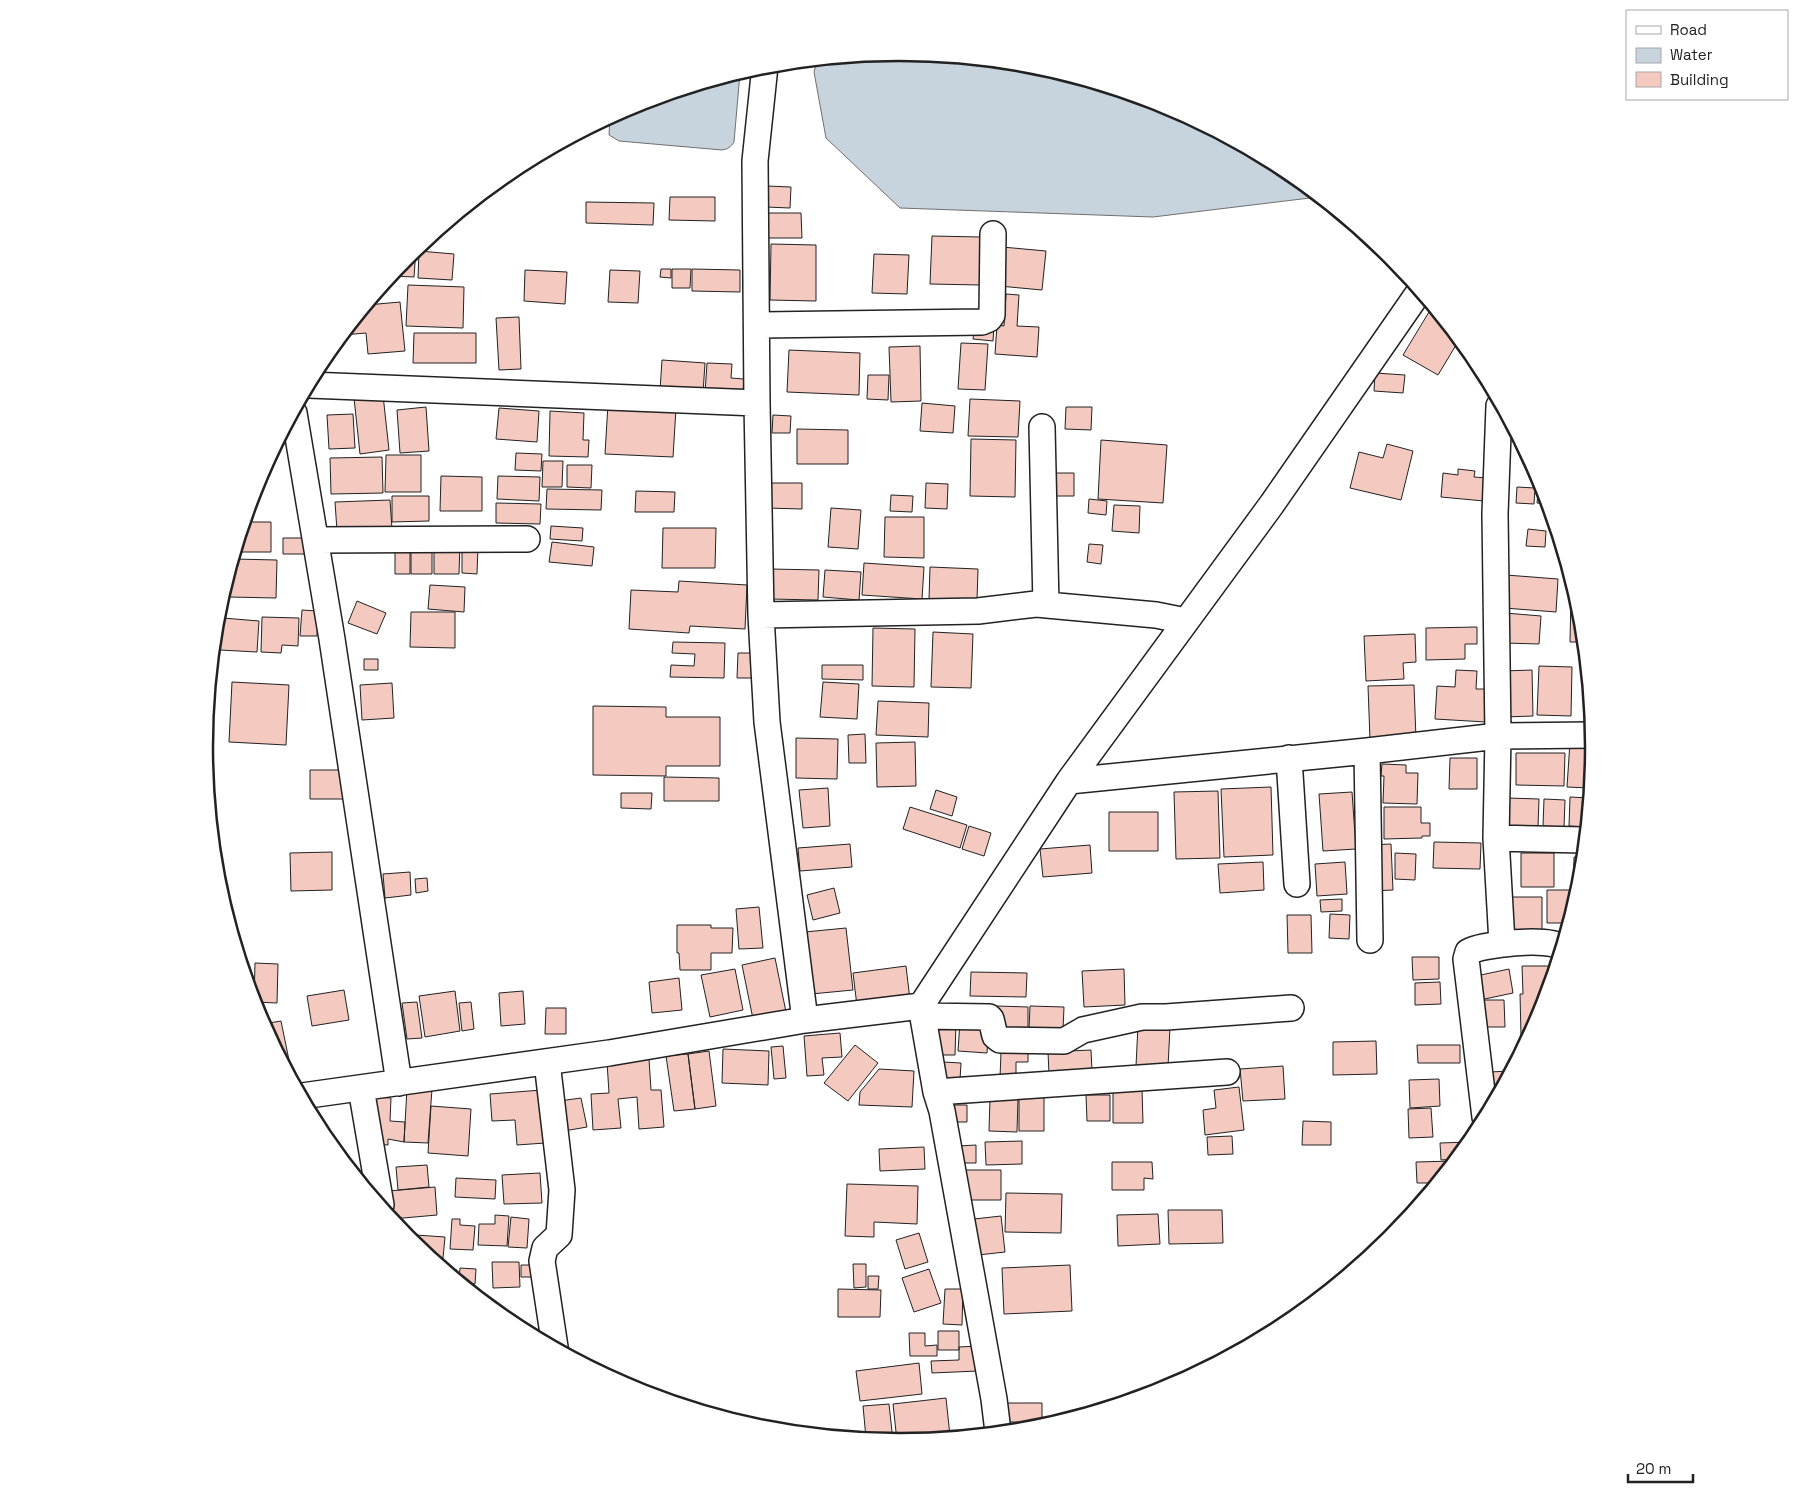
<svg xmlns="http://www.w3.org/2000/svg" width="1798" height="1494" viewBox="0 0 1798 1494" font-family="'Space Grotesk',sans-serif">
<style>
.water{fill:#c7d3dd;stroke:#6f6f6f}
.building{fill:#f3c9c0;stroke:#222}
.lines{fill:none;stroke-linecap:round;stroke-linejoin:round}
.minor-casing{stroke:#222;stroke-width:28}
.minor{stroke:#fff;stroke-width:25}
.rim{fill:none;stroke:#222;stroke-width:2.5}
</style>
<rect width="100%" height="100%" fill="#fff"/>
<!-- water -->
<path class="water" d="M 899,53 L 1035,66 L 1165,105 L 1285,170 L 1318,197 L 1153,217 L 900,208 L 826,138 L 814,72 L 817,61 Z
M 740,73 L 734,142 C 731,147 728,149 722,150 L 619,141 L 609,135 L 610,118 L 634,105 Z"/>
<!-- building -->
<path class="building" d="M 767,186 L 791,187 L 790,208 L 766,207 Z
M 670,197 L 715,197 L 715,221 L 669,220 Z
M 586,202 L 654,203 L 653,225 L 586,223 Z
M 768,213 L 801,213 L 802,238 L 768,238 Z
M 932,236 L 981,237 L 980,285 L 930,284 Z
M 771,244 L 816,245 L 816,301 L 770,300 Z
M 1002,247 L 1046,251 L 1042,290 L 999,286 Z
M 416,249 L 414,277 L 393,276 L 408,256 Z
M 419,251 L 454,254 L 452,280 L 418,278 Z
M 874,254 L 909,255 L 907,294 L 872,293 Z
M 661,269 L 671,269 L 671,278 L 660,277 Z
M 672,269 L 691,269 L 690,288 L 672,288 Z
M 692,269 L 740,270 L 740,292 L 692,291 Z
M 525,270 L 567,272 L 565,304 L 524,301 Z
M 610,270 L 640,271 L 638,303 L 608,302 Z
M 408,285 L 464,287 L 463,328 L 406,326 Z
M 1006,294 L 1019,295 L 1017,326 L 1039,327 L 1037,357 L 995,354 L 997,325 L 1004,326 Z
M 400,302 L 405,351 L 368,354 L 366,333 L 343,335 L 367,305 Z
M 1432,307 L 1459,340 L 1438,375 L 1403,355 Z
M 519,317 L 521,369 L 499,370 L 496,318 Z
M 975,323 L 994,325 L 993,341 L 973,339 Z
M 414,333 L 476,333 L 476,363 L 413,363 Z
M 961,343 L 988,344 L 985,390 L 958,389 Z
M 920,346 L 921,401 L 891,402 L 889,347 Z
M 789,350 L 860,353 L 859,395 L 787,392 Z
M 324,359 L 323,372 L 316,372 L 322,361 Z
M 662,360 L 705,363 L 703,393 L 660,390 Z
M 707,363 L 732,364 L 731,378 L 744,379 L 743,393 L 705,393 Z
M 1375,373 L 1405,375 L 1403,393 L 1374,391 Z
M 868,375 L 889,375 L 888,400 L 867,399 Z
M 383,395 L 389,450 L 360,454 L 354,398 Z
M 970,399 L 1020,401 L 1018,437 L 968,436 Z
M 922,403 L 955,406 L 953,433 L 920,431 Z
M 608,404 L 676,408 L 673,457 L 605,454 Z
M 426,407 L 429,451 L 400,453 L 397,410 Z
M 1066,407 L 1092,407 L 1091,430 L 1065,429 Z
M 499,408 L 539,411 L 537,442 L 496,439 Z
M 550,411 L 584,413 L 583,440 L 589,440 L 588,457 L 549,456 Z
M 353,414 L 355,448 L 329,449 L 327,415 Z
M 773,415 L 791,416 L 790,433 L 772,433 Z
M 797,429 L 848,430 L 848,464 L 797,464 Z
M 971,439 L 1016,440 L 1015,497 L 970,496 Z
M 1101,440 L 1167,445 L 1163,503 L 1098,499 Z
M 1387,444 L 1413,451 L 1401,500 L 1350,488 L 1359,452 L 1383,458 Z
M 516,453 L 542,454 L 541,471 L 515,470 Z
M 386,455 L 421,455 L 421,492 L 385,492 Z
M 382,457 L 383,493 L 331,494 L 330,458 Z
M 543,461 L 563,461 L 562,487 L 542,487 Z
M 567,465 L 592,465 L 591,488 L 567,487 Z
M 1458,469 L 1475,471 L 1474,477 L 1487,478 L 1484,501 L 1441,497 L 1443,473 L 1458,475 Z
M 1053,473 L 1074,473 L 1074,496 L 1053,496 Z
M 441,476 L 482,477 L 482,511 L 440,511 Z
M 498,476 L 540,477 L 539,501 L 497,499 Z
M 767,483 L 802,483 L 802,509 L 766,508 Z
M 926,483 L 948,484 L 947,509 L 925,508 Z
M 1539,485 L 1542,486 L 1547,504 L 1537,503 Z
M 1517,487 L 1535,488 L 1534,504 L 1516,503 Z
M 547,489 L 602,490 L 601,510 L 546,509 Z
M 636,491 L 675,492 L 674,512 L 635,512 Z
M 891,495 L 913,496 L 912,512 L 890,511 Z
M 392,496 L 429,496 L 429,521 L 392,522 Z
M 1089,499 L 1107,501 L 1106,515 L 1088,513 Z
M 390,500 L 392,529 L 337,531 L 335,502 Z
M 496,503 L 541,504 L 540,524 L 496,523 Z
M 1114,505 L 1140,506 L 1139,533 L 1112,531 Z
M 831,508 L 861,510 L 858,549 L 828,547 Z
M 885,517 L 924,517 L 924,558 L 884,557 Z
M 245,522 L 271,522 L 271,552 L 240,552 L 240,540 Z
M 551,526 L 583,528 L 582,541 L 550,539 Z
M 663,528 L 716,528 L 715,568 L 662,568 Z
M 1528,529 L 1546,531 L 1545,547 L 1526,546 Z
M 283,538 L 307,538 L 306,554 L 283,554 Z
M 552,542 L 594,547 L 592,566 L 549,562 Z
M 434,543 L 460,543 L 459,574 L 434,574 Z
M 1089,544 L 1103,545 L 1101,564 L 1087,562 Z
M 411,545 L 432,545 L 432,574 L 411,574 Z
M 462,546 L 478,546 L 477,574 L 462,573 Z
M 395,548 L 410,548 L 410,574 L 395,574 Z
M 234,559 L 277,560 L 276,598 L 228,597 L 228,576 Z
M 864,563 L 924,567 L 922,599 L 862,595 Z
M 930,567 L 978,569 L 977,601 L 929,599 Z
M 771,569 L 819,570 L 818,600 L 770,599 Z
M 825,570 L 861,572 L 859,600 L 823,597 Z
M 1506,575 L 1558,579 L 1556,612 L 1504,608 Z
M 679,581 L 747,585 L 745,629 L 690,626 L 689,633 L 629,629 L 631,590 L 678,592 Z
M 430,585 L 465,587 L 464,612 L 428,609 Z
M 1571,595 L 1575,595 L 1580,612 L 1583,642 L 1570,642 Z
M 357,601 L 386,613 L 377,634 L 348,623 Z
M 302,610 L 318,611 L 317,636 L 300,636 Z
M 411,612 L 455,612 L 455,648 L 410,647 Z
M 1505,613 L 1541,616 L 1539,644 L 1504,643 Z
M 218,614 L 221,614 L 219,647 L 214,647 Z
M 262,617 L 299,618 L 298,646 L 282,645 L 281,653 L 261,652 Z
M 223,618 L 259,621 L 257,652 L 220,650 Z
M 1477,627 L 1477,644 L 1465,644 L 1465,659 L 1426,660 L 1426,628 Z
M 873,628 L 915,629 L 914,687 L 872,686 Z
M 933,632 L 973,634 L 971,688 L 931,687 Z
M 1415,634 L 1416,662 L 1403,663 L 1404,679 L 1366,681 L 1364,636 Z
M 673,642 L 725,643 L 724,678 L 670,677 L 671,665 L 694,666 L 695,654 L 672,653 Z
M 738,653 L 759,653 L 759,678 L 737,678 Z
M 364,659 L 378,659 L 378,670 L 364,670 Z
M 822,665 L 863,665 L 863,680 L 822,679 Z
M 1539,666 L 1572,667 L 1571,716 L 1537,715 Z
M 1456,670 L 1477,671 L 1476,689 L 1487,689 L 1486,722 L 1435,719 L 1437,686 L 1455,687 Z
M 1532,670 L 1533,716 L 1504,717 L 1503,671 Z
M 232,682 L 289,685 L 286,745 L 229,742 Z
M 823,682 L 859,684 L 857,719 L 820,717 Z
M 392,683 L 394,718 L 362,720 L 360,685 Z
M 1414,685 L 1416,739 L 1370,740 L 1368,686 Z
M 878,701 L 929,703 L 928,737 L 876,735 Z
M 593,706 L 666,707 L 666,717 L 720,717 L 720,766 L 666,766 L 666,776 L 593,775 Z
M 865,734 L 866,763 L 849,763 L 848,735 Z
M 796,738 L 838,739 L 837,779 L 796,778 Z
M 915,742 L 916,786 L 877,787 L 876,743 Z
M 1570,742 L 1593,744 L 1589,788 L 1567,787 Z
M 1516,753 L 1565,753 L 1564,786 L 1516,785 Z
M 1450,758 L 1477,758 L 1477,789 L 1449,789 Z
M 1382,764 L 1406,765 L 1406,773 L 1418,773 L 1417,804 L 1383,803 L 1384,776 L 1381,776 Z
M 310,770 L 350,770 L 350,799 L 310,799 Z
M 664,777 L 719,778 L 719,801 L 664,801 Z
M 1271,787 L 1273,855 L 1224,857 L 1221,789 Z
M 828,788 L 830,826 L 803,828 L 799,790 Z
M 936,790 L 957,797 L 952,816 L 930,809 Z
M 1218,791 L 1220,858 L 1176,859 L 1174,792 Z
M 1352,792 L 1356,849 L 1323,851 L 1319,794 Z
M 621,793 L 652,793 L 651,809 L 621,808 Z
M 1570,797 L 1589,798 L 1586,827 L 1569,826 Z
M 1508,798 L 1539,799 L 1538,827 L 1507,826 Z
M 1544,799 L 1565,800 L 1564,827 L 1543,826 Z
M 910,807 L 967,825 L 960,848 L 903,829 Z
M 1384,807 L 1421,807 L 1421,823 L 1430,823 L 1430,836 L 1422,836 L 1422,838 L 1384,839 Z
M 1109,812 L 1158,812 L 1158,851 L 1109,851 Z
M 969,826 L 991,833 L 984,856 L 962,849 Z
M 1434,842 L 1481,843 L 1480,869 L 1433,868 Z
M 850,844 L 852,867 L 800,871 L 798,848 Z
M 1391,844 L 1393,890 L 1371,891 L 1368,845 Z
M 1090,845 L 1092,873 L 1043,877 L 1040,849 Z
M 332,852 L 332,890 L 291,891 L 290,853 Z
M 1395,853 L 1416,854 L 1415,880 L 1395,879 Z
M 1521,853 L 1554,853 L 1554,887 L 1521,887 Z
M 1574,857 L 1583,857 L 1580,883 L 1576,896 L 1573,896 Z
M 1263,862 L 1264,890 L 1220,893 L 1218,864 Z
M 1345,862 L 1347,894 L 1317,896 L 1315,864 Z
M 410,872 L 411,895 L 385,898 L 383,874 Z
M 427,878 L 428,891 L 416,893 L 415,879 Z
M 834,888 L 840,913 L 813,920 L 807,895 Z
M 1547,890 L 1571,890 L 1571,913 L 1568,923 L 1547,923 Z
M 1511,897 L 1542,897 L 1542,932 L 1511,932 Z
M 1342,899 L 1342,911 L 1321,912 L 1320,900 Z
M 759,907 L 763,948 L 739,949 L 736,909 Z
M 1330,914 L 1350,915 L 1349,939 L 1329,938 Z
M 1287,915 L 1311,915 L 1312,953 L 1288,953 Z
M 677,925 L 711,925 L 711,928 L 733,928 L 732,953 L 711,953 L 711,970 L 680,970 L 679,953 L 677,953 Z
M 846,928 L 853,990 L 811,994 L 805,932 Z
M 1412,957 L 1439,957 L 1439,979 L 1413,980 Z
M 775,958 L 786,1012 L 753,1019 L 742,965 Z
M 255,963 L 278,964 L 277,1003 L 254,1002 Z
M 906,966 L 910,1000 L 857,1006 L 853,973 Z
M 1522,966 L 1554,966 L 1541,1013 L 1529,1035 L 1521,1036 L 1520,994 L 1523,994 Z
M 735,969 L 743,1010 L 710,1017 L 701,975 Z
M 1124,969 L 1125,1005 L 1084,1007 L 1082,971 Z
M 1509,969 L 1513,993 L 1480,1000 L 1476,976 Z
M 971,972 L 1027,973 L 1026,997 L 970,996 Z
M 679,978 L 682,1010 L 652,1013 L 649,982 Z
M 1440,982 L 1441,1004 L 1415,1005 L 1415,983 Z
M 344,990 L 349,1020 L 312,1026 L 307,996 Z
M 455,991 L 460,1031 L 425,1037 L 419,996 Z
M 523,991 L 525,1024 L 501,1026 L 499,993 Z
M 1476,1000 L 1504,1000 L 1505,1027 L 1476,1027 Z
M 417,1002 L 422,1038 L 407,1039 L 402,1003 Z
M 471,1002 L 474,1029 L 462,1031 L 459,1003 Z
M 997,1006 L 1028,1007 L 1028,1028 L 995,1027 Z
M 1030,1006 L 1064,1007 L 1063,1030 L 1029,1029 Z
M 546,1008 L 566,1008 L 566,1034 L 545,1034 Z
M 281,1021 L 290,1065 L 286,1066 L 263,1024 Z
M 960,1021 L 989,1023 L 987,1053 L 958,1051 Z
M 932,1022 L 956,1022 L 955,1055 L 931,1055 Z
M 1138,1025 L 1170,1027 L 1168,1067 L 1136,1066 Z
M 840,1033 L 842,1057 L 822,1058 L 824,1075 L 807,1076 L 804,1036 Z
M 1376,1041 L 1377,1074 L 1333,1075 L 1333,1042 Z
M 855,1045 L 878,1063 L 848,1101 L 824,1083 Z
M 1417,1045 L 1460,1045 L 1460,1063 L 1418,1063 Z
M 783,1046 L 786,1078 L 774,1079 L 771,1047 Z
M 723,1049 L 769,1051 L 768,1085 L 722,1083 Z
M 1091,1050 L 1092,1071 L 1049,1074 L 1048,1052 Z
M 709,1051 L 716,1106 L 695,1109 L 688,1054 Z
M 1001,1052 L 1028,1053 L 1028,1062 L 1016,1062 L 1016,1078 L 1000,1078 Z
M 688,1054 L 695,1109 L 674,1111 L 666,1056 Z
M 649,1059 L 651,1090 L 661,1090 L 664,1127 L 639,1129 L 637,1097 L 618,1099 L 621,1128 L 593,1130 L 591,1094 L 609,1093 L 607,1062 Z
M 943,1062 L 961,1063 L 960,1080 L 943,1080 Z
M 1283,1066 L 1285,1099 L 1243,1101 L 1240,1069 Z
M 879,1069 L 914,1071 L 912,1107 L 859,1105 L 860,1092 Z
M 1509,1071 L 1494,1100 L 1490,1072 Z
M 1439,1079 L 1440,1106 L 1410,1108 L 1409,1080 Z
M 1239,1087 L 1244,1130 L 1205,1135 L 1203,1110 L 1216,1108 L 1214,1090 Z
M 407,1088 L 432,1089 L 428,1143 L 404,1142 Z
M 1142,1089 L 1143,1123 L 1113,1123 L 1113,1090 Z
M 542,1090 L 545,1143 L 517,1145 L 515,1120 L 492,1121 L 490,1094 Z
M 1086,1095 L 1110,1095 L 1110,1121 L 1087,1121 Z
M 375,1097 L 391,1098 L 390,1121 L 405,1122 L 404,1142 L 388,1139 L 388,1145 L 372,1144 Z
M 1019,1097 L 1044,1097 L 1044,1131 L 1019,1131 Z
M 581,1098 L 587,1127 L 564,1131 L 559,1101 Z
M 990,1098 L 1018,1098 L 1017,1132 L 989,1131 Z
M 952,1105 L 967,1105 L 967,1122 L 952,1122 Z
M 431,1106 L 471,1109 L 468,1156 L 428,1153 Z
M 1431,1108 L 1433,1137 L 1409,1138 L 1408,1109 Z
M 1303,1121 L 1331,1122 L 1331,1145 L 1302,1145 Z
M 1232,1136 L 1233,1154 L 1208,1155 L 1207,1137 Z
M 1022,1141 L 1022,1164 L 986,1165 L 985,1142 Z
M 1469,1142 L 1455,1159 L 1441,1160 L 1440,1143 Z
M 976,1145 L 976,1163 L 959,1163 L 958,1146 Z
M 924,1147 L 925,1169 L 880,1171 L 879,1149 Z
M 1454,1161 L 1436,1183 L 1417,1183 L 1416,1162 Z
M 1112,1162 L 1152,1162 L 1153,1179 L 1144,1178 L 1144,1190 L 1112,1190 Z
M 427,1165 L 429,1187 L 398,1190 L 396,1167 Z
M 965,1170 L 1001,1170 L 1001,1200 L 965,1200 Z
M 540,1173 L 542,1203 L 504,1204 L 502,1175 Z
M 456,1178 L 496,1180 L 495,1199 L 455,1197 Z
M 847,1184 L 918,1186 L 917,1224 L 874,1222 L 874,1237 L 845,1236 Z
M 435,1187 L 437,1215 L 392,1219 L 390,1217 L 389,1191 Z
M 1006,1193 L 1062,1194 L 1061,1233 L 1005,1232 Z
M 1168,1210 L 1222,1210 L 1223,1243 L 1169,1244 Z
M 1158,1214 L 1160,1244 L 1118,1246 L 1117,1215 Z
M 495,1215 L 509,1216 L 507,1246 L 478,1245 L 479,1224 L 495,1224 Z
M 1001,1216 L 1005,1252 L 978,1255 L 974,1219 Z
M 511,1217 L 529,1219 L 527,1248 L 508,1247 Z
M 452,1219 L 460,1219 L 460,1225 L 475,1226 L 473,1250 L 450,1249 Z
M 919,1233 L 928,1262 L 905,1269 L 896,1240 Z
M 416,1235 L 445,1237 L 443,1258 L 432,1257 L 415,1244 Z
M 492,1262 L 519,1262 L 520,1287 L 493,1288 Z
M 853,1264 L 866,1264 L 866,1287 L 854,1288 Z
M 521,1265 L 534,1265 L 535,1277 L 521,1277 Z
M 1070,1265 L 1072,1311 L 1004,1314 L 1002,1268 Z
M 460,1268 L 476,1269 L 475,1284 L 462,1283 L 459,1280 Z
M 446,1269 L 457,1270 L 457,1278 Z
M 929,1269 L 941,1303 L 914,1312 L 902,1278 Z
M 868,1276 L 879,1276 L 878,1289 L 868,1289 Z
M 838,1289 L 881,1290 L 880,1317 L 838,1317 Z
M 945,1289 L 963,1289 L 962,1325 L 943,1324 Z
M 938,1331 L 959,1331 L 959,1350 L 938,1350 Z
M 909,1333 L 925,1333 L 925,1346 L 937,1345 L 937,1356 L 910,1356 Z
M 977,1346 L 978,1371 L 932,1373 L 931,1361 L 959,1360 L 959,1347 Z
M 919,1363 L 922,1394 L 860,1401 L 856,1371 Z
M 946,1398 L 950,1436 L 897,1441 L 893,1404 Z
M 1002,1403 L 1042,1403 L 1042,1422 L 1002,1422 Z
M 889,1404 L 893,1441 L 866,1438 L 863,1406 Z"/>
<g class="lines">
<defs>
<path id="minor" d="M 765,66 L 755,161 L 757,403 L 761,615 L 767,722 L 805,1020
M 757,325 L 982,322 L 989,319 L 992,315 L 993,234
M 309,385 L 757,403
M 1499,406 L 1495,514 L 1498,736 L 1592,735
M 294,413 L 332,639 L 399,1083
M 1042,427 L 1046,605
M 317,540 L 527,539
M 761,615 L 978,611 L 1036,604 L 1156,615 L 1186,621
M 1367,751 L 1370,940
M 1289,758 L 1297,884
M 1069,781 L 1367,751 L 1498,736 L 1496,838 L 1584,840
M 1496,838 L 1502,943
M 921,1006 L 936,1092 L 942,1111 L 994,1399 L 998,1432
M 923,1016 L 989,1017 L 991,1019 L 995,1036 L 1000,1040 L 1064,1041 L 1083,1030 L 1142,1017 L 1166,1017 L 1291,1008
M 547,1062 L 562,1190 L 559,1235 L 545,1248 L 542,1261 L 555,1347
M 361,1088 L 381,1205
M 936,1092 L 1227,1072
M 302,1096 L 609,1053 L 805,1020 L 921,1006 L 1069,781 L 1272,504 L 1419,292
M 1485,1117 L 1466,959 L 1468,952 C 1482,944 1549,937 1561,947"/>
</defs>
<!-- minor casing -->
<use href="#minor" class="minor-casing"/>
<!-- minor -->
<use href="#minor" class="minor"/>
</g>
<!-- crop -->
<path d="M0 0H1798V1494H0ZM213 747a686 686 0 1 1 1372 0a686 686 0 1 1-1372 0Z" fill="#fff" fill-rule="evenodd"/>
<path class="rim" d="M213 747a686 686 0 1 1 1372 0a686 686 0 1 1-1372 0Z"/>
<!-- legend -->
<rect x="1626" y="10" width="162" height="90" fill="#ffffff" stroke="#a7a7a7"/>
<rect x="1636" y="26" width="25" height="8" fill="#ffffff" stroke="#a7a7a7"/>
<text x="1670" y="35" font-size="15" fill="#222222">Road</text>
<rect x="1636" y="48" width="25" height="15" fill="#c7d3dd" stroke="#a7a7a7"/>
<text x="1670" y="60" font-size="15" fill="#222222">Water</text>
<rect x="1636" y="72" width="25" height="15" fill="#f3c9c0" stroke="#a7a7a7"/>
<text x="1670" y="85" font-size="15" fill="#222222">Building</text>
<!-- scale -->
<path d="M1628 1474v8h65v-8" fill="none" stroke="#222222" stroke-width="2.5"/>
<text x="1636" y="1474" font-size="15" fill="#222222" stroke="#ffffff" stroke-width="4" paint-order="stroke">20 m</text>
</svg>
